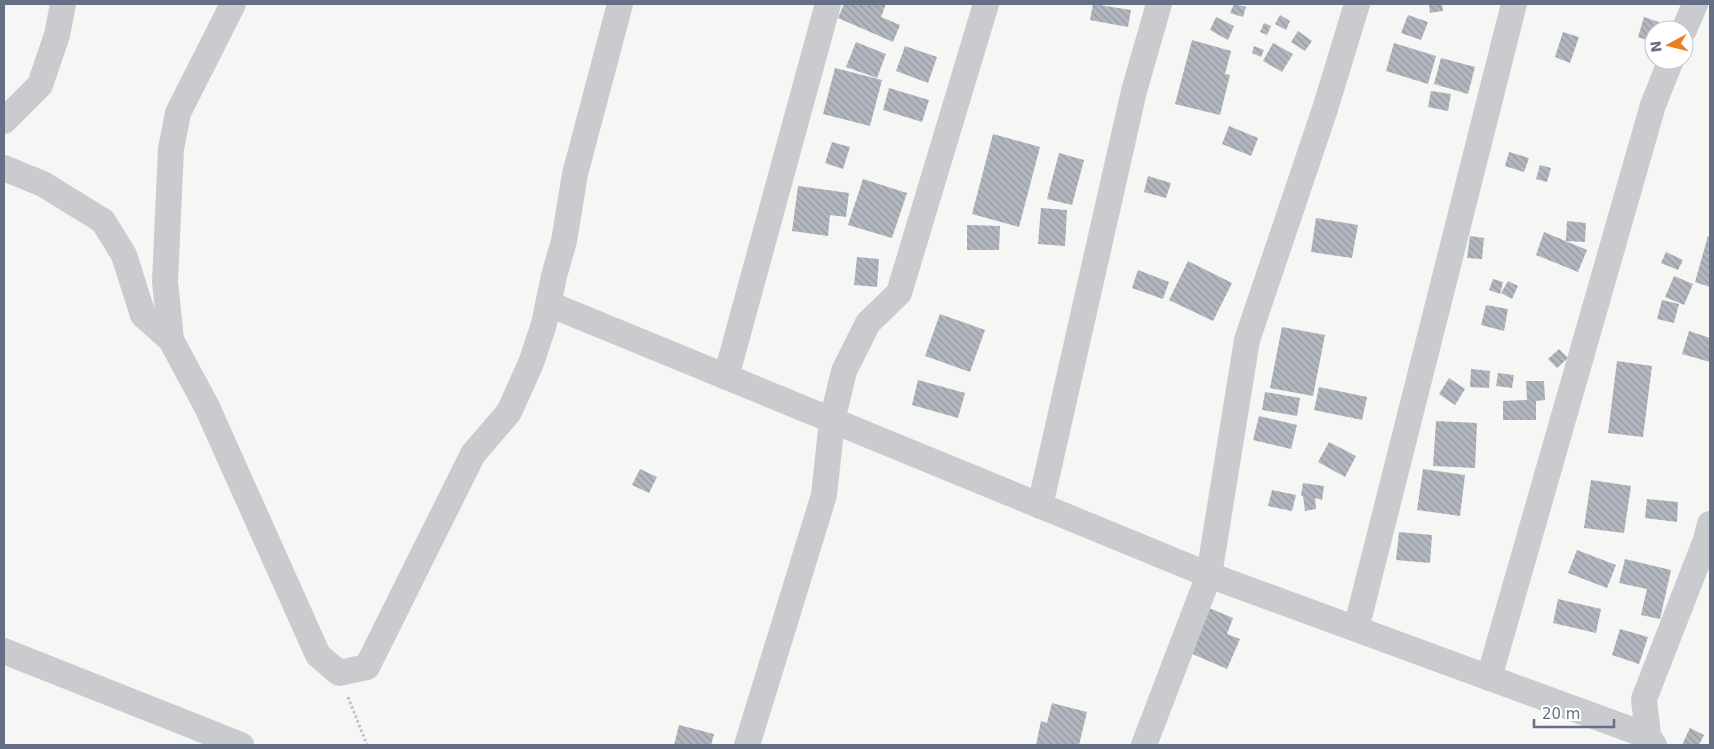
<svg xmlns="http://www.w3.org/2000/svg" width="1714" height="749" viewBox="0 0 1714 749" font-family="'DejaVu Sans',sans-serif">
<style>
.building{fill:url(#building-back-hatch)}
.lines{fill:none;stroke-linecap:round;stroke-linejoin:round}
.path{stroke:#c0c1c4;stroke-width:3;stroke-dasharray:2.5 2.5;stroke-linecap:butt}
.minor{stroke:#c9cbcf;stroke-width:26}
</style>
<defs>
<pattern id="building-back-hatch" width="6" height="6" patternUnits="userSpaceOnUse" patternTransform="scale(1.25)"><rect width="6" height="6" fill="#b2b6be"/><path d="M-1 5l2 2M0 0l6 6M5-1l2 2" fill="none" stroke="#9498a0"/></pattern>
</defs>
<rect width="100%" height="100%" fill="#f6f7f4"/>
<!-- building -->
<path class="building" d="M 844,4 L 886,4 L 881,17 L 900,25 L 893,42 L 838,18 Z
M 1093,4 L 1131,10 L 1128,27 L 1090,20 Z
M 1234,4 L 1246,7 L 1243,17 L 1230,13 Z
M 1429,4 L 1442,4 L 1443,11 L 1430,13 Z
M 1280,15 L 1290,21 L 1286,30 L 1275,24 Z
M 1408,15 L 1428,22 L 1421,40 L 1401,33 Z
M 1216,17 L 1234,26 L 1228,40 L 1210,30 Z
M 1644,17 L 1659,22 L 1657,30 L 1654,30 L 1653,42 L 1638,37 Z
M 1264,23 L 1271,26 L 1267,35 L 1260,32 Z
M 1298,31 L 1312,41 L 1305,51 L 1291,42 Z
M 1563,32 L 1579,37 L 1570,63 L 1555,57 Z
M 1192,40 L 1231,51 L 1225,74 L 1230,75 L 1220,115 L 1175,104 Z
M 856,42 L 886,54 L 877,78 L 846,67 Z
M 1273,43 L 1293,54 L 1282,72 L 1263,61 Z
M 1394,43 L 1436,56 L 1428,84 L 1386,71 Z
M 905,46 L 937,57 L 928,83 L 896,71 Z
M 1254,46 L 1264,50 L 1261,57 L 1252,53 Z
M 1441,58 L 1475,67 L 1468,94 L 1434,84 Z
M 835,68 L 882,80 L 870,126 L 823,114 Z
M 889,88 L 929,100 L 922,122 L 883,110 Z
M 1431,91 L 1451,94 L 1448,111 L 1428,107 Z
M 1229,126 L 1258,138 L 1251,156 L 1222,144 Z
M 993,134 L 1040,147 L 1019,227 L 972,214 Z
M 832,142 L 850,147 L 843,169 L 825,163 Z
M 1509,152 L 1529,158 L 1524,172 L 1505,166 Z
M 1059,153 L 1084,160 L 1072,205 L 1047,199 Z
M 1540,165 L 1551,168 L 1547,182 L 1536,179 Z
M 1148,176 L 1171,183 L 1166,198 L 1144,192 Z
M 863,179 L 907,193 L 892,238 L 848,225 Z
M 798,186 L 849,193 L 846,217 L 830,215 L 828,236 L 792,231 Z
M 1041,208 L 1067,210 L 1065,246 L 1038,244 Z
M 1316,218 L 1358,225 L 1352,258 L 1311,252 Z
M 1567,221 L 1586,223 L 1585,242 L 1566,241 Z
M 967,225 L 1000,226 L 999,250 L 967,250 Z
M 1544,232 L 1587,250 L 1578,272 L 1536,255 Z
M 1470,236 L 1484,238 L 1482,259 L 1467,258 Z
M 1708,236 L 1710,237 L 1710,287 L 1695,282 Z
M 1666,252 L 1683,260 L 1678,270 L 1661,263 Z
M 857,257 L 879,259 L 877,287 L 854,285 Z
M 1188,261 L 1232,283 L 1213,321 L 1169,300 Z
M 1138,270 L 1169,282 L 1163,299 L 1132,288 Z
M 1674,276 L 1693,284 L 1684,305 L 1665,297 Z
M 1493,279 L 1503,282 L 1500,294 L 1489,290 Z
M 1508,281 L 1518,286 L 1512,299 L 1501,293 Z
M 1662,300 L 1679,304 L 1674,323 L 1657,319 Z
M 1486,305 L 1508,309 L 1504,331 L 1481,325 Z
M 940,314 L 985,330 L 970,372 L 925,356 Z
M 1282,327 L 1325,335 L 1313,396 L 1270,388 Z
M 1689,331 L 1710,338 L 1710,362 L 1682,354 Z
M 1559,349 L 1568,358 L 1557,368 L 1548,359 Z
M 1617,361 L 1652,366 L 1643,437 L 1608,433 Z
M 1471,369 L 1490,371 L 1489,388 L 1470,387 Z
M 1498,373 L 1514,375 L 1512,388 L 1496,386 Z
M 1449,378 L 1465,389 L 1455,405 L 1439,394 Z
M 918,380 L 965,393 L 958,418 L 912,405 Z
M 1526,381 L 1544,381 L 1545,400 L 1536,401 L 1536,420 L 1503,420 L 1503,401 L 1527,400 Z
M 1319,387 L 1367,397 L 1362,420 L 1314,410 Z
M 1265,392 L 1300,398 L 1297,416 L 1262,410 Z
M 1259,416 L 1297,425 L 1291,449 L 1253,440 Z
M 1436,421 L 1477,423 L 1475,468 L 1433,466 Z
M 1329,442 L 1356,456 L 1345,477 L 1318,462 Z
M 640,469 L 657,477 L 649,493 L 632,485 Z
M 1423,469 L 1465,475 L 1460,516 L 1417,510 Z
M 1591,480 L 1631,486 L 1624,533 L 1584,528 Z
M 1303,483 L 1324,486 L 1322,500 L 1315,498 L 1316,509 L 1305,511 L 1303,496 L 1301,496 Z
M 1272,490 L 1296,495 L 1292,511 L 1268,506 Z
M 1647,499 L 1678,502 L 1677,522 L 1645,518 Z
M 1399,532 L 1432,535 L 1430,563 L 1396,560 Z
M 1577,550 L 1616,565 L 1607,588 L 1568,573 Z
M 1625,559 L 1671,570 L 1660,619 L 1641,615 L 1647,589 L 1619,583 Z
M 1558,599 L 1601,609 L 1596,633 L 1553,623 Z
M 1200,604 L 1233,618 L 1227,634 L 1240,639 L 1227,669 L 1181,649 Z
M 1620,629 L 1648,637 L 1639,664 L 1612,655 Z
M 1052,703 L 1087,712 L 1079,745 L 1036,745 L 1041,721 L 1047,723 Z
M 679,725 L 714,734 L 711,745 L 674,745 Z
M 1690,728 L 1704,735 L 1699,745 L 1682,745 Z"/>
<g class="lines">
<!-- path -->
<path class="path" d="M 348,697 L 367,745"/>
<!-- minor -->
<path class="minor" d="M 233,4 L 178,113 L 171,149 L 165,282 L 171,340 L 207,407 L 318,655 L 339,673 L 367,667 L 473,454 L 509,412 L 531,363 L 544,324 L 554,276 L 564,241 L 575,174 L 620,4
M 1684,30 L 1695,4
M 4,121 L 40,85 L 57,35 L 63,4
M 4,168 L 43,184 L 103,221 L 124,255 L 143,315 L 171,340
M 549,304 L 1209,575 L 1648,736
M 726,377 L 828,4
M 1040,506 L 1134,91 L 1159,4
M 1356,629 L 1514,4
M 4,651 L 241,745
M 1489,678 L 1653,105 L 1671,60
M 747,745 L 824,495 L 832,421 L 844,371 L 868,323 L 899,293 L 986,4
M 1144,745 L 1209,575 L 1247,340 L 1325,109 L 1357,4
M 1654,745 L 1648,736 L 1644,699 L 1706,540 L 1710,524"/>
</g>
<!-- border -->
<rect width="1714" height="749" fill="none" stroke="#656f86" stroke-width="10"/>
<!-- north arrow -->
<g transform="translate(1669 45) rotate(263)"><circle r="24" fill="#ffffff" stroke="#c1c5cf"/>
<path d="M0-4L9 19L0 12L-9 19Z" fill="#eb7f20"/>
<text y="-8" font-size="14" font-weight="bold" text-anchor="middle" fill="#656f86">N</text>
</g>
<!-- scale -->
<path d="M1534 719v8h80v-8" fill="none" stroke="#656f86" stroke-width="2.5"/>
<text x="1542" y="719" font-size="15" fill="#656f86" stroke="#ffffff" stroke-width="4" paint-order="stroke">20 m</text>
</svg>
